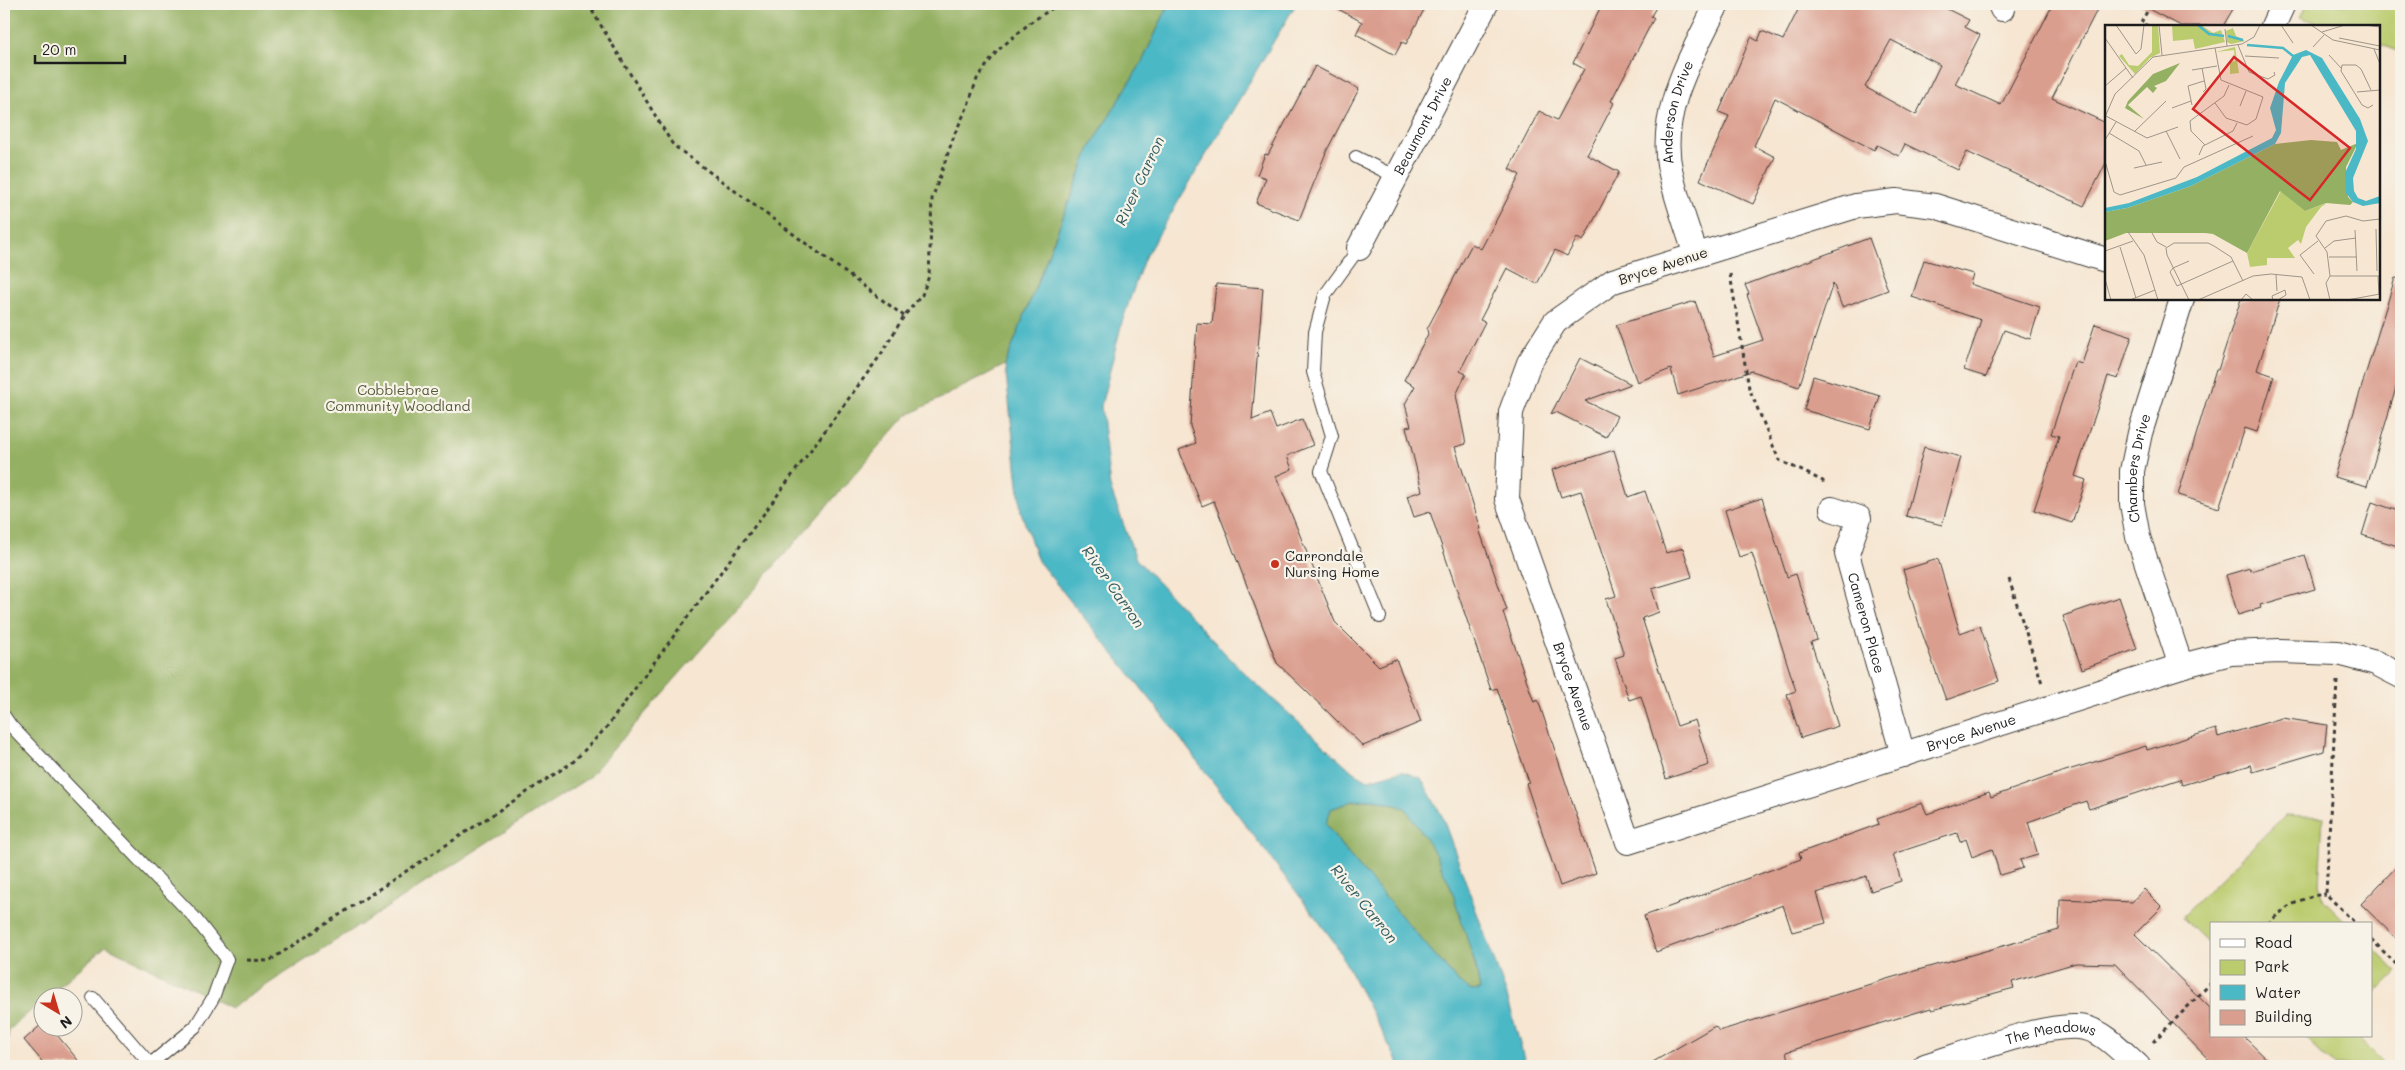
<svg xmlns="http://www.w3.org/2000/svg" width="2405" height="1070" viewBox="0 0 2405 1070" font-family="Mali,sans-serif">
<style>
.green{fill:#bbcc6f;stroke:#6c7446}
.forest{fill:#94b062;stroke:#58663f}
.water{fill:#4bb8c6;stroke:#346a71;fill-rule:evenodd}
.building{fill:#da9e8e;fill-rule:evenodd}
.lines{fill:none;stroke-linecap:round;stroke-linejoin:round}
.service-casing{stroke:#3d3a37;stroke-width:14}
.minor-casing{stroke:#3d3a37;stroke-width:26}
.path{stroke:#3d3a37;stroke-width:3;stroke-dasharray:4 4;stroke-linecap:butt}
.service{stroke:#fff;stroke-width:12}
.minor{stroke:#fff;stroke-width:24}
.poi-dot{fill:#c8321e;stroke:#f7f3e8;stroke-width:2}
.labels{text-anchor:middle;stroke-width:4.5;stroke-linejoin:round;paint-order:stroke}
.street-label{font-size:14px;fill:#1c1c1c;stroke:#f7f3e8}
.park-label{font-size:14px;fill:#545a39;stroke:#f7f3e8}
.poi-label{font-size:14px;fill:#1c1c1c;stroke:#f7f3e8;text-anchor:start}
.water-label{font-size:15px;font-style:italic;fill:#2f5a60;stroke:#f7f3e8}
.inset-river{fill:none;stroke:#4bb8c6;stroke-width:2.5}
.inset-road{fill:none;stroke:#9f9589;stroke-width:1}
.view{fill:#d62828;fill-opacity:0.15;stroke:#d62828;stroke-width:2.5}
.inset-edge{fill:none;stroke:#1c1c1c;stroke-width:2.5}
</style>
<rect width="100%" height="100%" fill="#f7f3e8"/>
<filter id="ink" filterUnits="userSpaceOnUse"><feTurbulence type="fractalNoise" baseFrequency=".02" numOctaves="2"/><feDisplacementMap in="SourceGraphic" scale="10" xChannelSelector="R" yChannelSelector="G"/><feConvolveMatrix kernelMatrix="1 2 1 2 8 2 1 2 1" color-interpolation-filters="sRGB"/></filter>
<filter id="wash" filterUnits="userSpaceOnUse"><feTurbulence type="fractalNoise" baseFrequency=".0096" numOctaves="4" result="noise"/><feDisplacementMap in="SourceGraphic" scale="20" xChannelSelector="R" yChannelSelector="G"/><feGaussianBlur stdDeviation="1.12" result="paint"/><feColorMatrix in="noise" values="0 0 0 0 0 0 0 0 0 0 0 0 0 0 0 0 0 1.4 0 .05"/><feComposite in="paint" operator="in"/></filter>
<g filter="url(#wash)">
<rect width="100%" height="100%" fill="#f6e6d2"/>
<!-- green -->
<path class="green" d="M 2307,4 L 2401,4 L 2401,52 L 2379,44 L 2379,26 L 2327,26 L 2300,17 Z
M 2285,815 L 2323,817 L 2319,884 L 2325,901 L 2348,924 L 2211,924 L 2211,946 L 2182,917 Z
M 2371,946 L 2397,971 L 2371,997 Z
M 2304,1036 L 2357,1036 L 2387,1066 L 2335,1066 Z"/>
<!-- forest -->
<path class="forest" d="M 4,4 L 1169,4 L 1142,62 L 1090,148 L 1005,365 L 906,416 L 588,778 L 231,1008 L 106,946 L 47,997 L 42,998 L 42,1001 L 9,1030 L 4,1066 Z
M 1375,799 L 1405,808 C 1414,821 1425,835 1433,849 C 1456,892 1472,943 1480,990 L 1472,991 L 1458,982 L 1343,848 L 1326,824 L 1331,809 L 1353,801 Z"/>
<!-- water -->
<path class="water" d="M 1169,4 L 1296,4 L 1144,259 L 1122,322 L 1101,406 L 1110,487 L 1136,559 L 1241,670 L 1351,770 L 1368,780 L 1401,771 L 1421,778 L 1442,816 L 1507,996 L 1526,1066 L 1400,1066 L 1335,943 L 1154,704 L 1038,561 L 1021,512 L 1005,365 L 1090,148 L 1142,62 ZM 1375,799 L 1405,808 L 1432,848 L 1450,885 L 1476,967 L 1480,990 L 1472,991 L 1458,982 L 1343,848 L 1326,824 L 1331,809 L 1353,801 Z"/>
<g id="blocks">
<!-- building -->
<path class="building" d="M 1329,4 L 1427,4 L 1406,44 L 1402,42 L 1395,55 L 1356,34 L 1362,22 Z
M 1602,4 L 1658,4 L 1651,16 L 1654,18 L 1611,101 L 1614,103 L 1587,155 L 1619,172 L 1583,241 L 1577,238 L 1567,256 L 1555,250 L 1537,284 L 1507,268 L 1480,320 L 1485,322 L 1460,371 L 1466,374 L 1456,395 L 1466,444 L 1455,447 L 1481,529 L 1479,529 L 1507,610 L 1503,612 L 1534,702 L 1538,700 L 1596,873 L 1560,886 L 1526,783 L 1529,782 L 1497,688 L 1491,690 L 1430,512 L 1414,517 L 1407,496 L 1422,491 L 1406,427 L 1411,426 L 1405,404 L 1415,386 L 1404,380 L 1428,334 L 1427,329 L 1472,244 L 1481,249 L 1520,175 L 1509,169 L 1539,111 L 1557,120 L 1584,69 L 1573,63 Z
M 1801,4 L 1937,4 L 1969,20 L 1965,27 L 1980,35 L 1955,84 L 2001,105 L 2053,4 L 2100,4 L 2052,98 L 2106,123 L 2106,163 L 2084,206 L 1967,152 L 1958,170 L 1905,144 L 1899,156 L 1877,145 L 1874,150 L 1775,98 L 1754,146 L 1775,157 L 1753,204 L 1700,180 L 1729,116 L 1719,112 L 1751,37 L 1758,41 L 1762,31 L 1783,40 ZM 1891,40 L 1940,65 L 1916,115 L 1865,87 Z
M 2139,4 L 2236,4 L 2223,26 L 2181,26 Z
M 1315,66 L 1359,89 L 1327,150 L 1299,220 L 1256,203 L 1266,178 L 1257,175 L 1265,154 L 1268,155 Z
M 1869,238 L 1888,290 L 1842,307 L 1833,283 L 1799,387 L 1752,371 L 1678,395 L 1671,369 L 1637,382 L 1616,325 L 1695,301 L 1714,356 L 1763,340 L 1747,295 L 1749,294 L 1745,285 Z
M 1924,260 L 1973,274 L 1970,284 L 2040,307 L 2030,339 L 2004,330 L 1986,377 L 1964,370 L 1981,320 L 1912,297 Z
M 2395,278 L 2401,279 L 2401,371 L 2367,486 L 2334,477 Z
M 1216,284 L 1263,288 L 1252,420 L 1270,413 L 1276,429 L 1302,419 L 1313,445 L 1287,456 L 1292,469 L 1276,476 L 1335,622 L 1379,666 L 1396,659 L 1421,722 L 1363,746 L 1277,663 L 1214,501 L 1202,506 L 1179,450 L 1196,443 L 1190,426 L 1197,323 L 1212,324 Z
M 2241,299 L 2280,299 L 2257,370 L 2274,376 L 2257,432 L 2245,428 L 2219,508 L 2178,495 L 2216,369 L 2218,370 Z
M 2095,324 L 2132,336 L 2118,379 L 2108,376 L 2075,476 L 2086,480 L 2072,523 L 2034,510 L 2059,436 L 2051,434 L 2075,362 L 2082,364 Z
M 1580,358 L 1631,384 L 1585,401 L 1617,416 L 1606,437 L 1556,412 L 1551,414 Z
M 1813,376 L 1880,396 L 1870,429 L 1804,410 Z
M 1924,447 L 1961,457 L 1942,525 L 1906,516 Z
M 1614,450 L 1628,497 L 1645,491 L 1666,553 L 1683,548 L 1692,577 L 1652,589 L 1659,612 L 1642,618 L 1677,726 L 1695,720 L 1709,765 L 1666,779 L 1641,696 L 1629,700 L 1615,658 L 1624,655 L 1606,599 L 1616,596 L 1581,491 L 1561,497 L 1552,470 Z
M 1762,498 L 1787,577 L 1796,574 L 1817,640 L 1811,642 L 1838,726 L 1801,738 L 1787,694 L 1796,691 L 1752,553 L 1739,557 L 1725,510 Z
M 2372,502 L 2401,512 L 2401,547 L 2362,535 Z
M 2305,555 L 2315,589 L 2260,605 L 2261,608 L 2238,615 L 2226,575 L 2250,568 L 2251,571 Z
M 1938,559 L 1960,633 L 1980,626 L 1999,681 L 1946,700 L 1920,627 L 1903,570 Z
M 2119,597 L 2137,649 L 2082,669 L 2063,616 Z
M 2282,718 L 2327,725 L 2324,751 L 2253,772 L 2251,765 L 2182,785 L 2180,779 L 2089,809 L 2086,801 L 2028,822 L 2038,855 L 2020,860 L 2023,868 L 2000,875 L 1992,849 L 1972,857 L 1966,839 L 1960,842 L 1957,833 L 1893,854 L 1901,881 L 1871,891 L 1866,876 L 1817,893 L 1826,923 L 1792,932 L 1783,905 L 1656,952 L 1644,916 L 1801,859 L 1799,853 L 1879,824 L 1877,819 L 1922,803 L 1927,814 L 1989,792 L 1991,797 L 2062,772 L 2146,746 L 2147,750 L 2216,729 L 2218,737 Z
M 2401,862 L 2401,943 L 2361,904 Z
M 2144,889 L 2162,907 L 2135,934 L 2210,1008 L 2211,1006 L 2211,1036 L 2243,1036 L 2274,1066 L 2215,1066 L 2115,964 L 2076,963 L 2012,982 L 2014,988 L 1932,1010 L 1931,1008 L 1786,1052 L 1790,1066 L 1646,1066 L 1715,1026 L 1719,1031 L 1890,978 L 2059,930 L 2060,899 L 2132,902 Z
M 42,1024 L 42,1028 L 51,1028 L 83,1066 L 46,1066 L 24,1040 Z"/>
</g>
</g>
<g filter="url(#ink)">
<use href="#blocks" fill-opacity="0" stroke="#3d3a37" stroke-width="1"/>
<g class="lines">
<defs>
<path id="service" d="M 1356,157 L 1396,177
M 1359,248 L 1325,295 L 1315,332 L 1313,372 L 1332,436 L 1321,471 L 1380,617
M 4,716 L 11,726 L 194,917 L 227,959 L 213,998 L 195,1027 L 148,1066
M 93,998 L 150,1064"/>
<g id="minor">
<path d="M 2000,4 L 2002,9"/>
<path d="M 2273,26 L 2283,4"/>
<path id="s1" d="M 1359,248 L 1486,4"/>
<path id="s2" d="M 1696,255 C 1687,228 1677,201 1671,174 C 1656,114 1692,56 1717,4"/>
<path id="s3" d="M 2106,260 L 1935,206 L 1896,201 L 1856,206 L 1613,281 L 1555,322 L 1529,363 L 1511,412 L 1507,499 L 1628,842 L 2181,666 L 2231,653 L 2280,651 L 2338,653 L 2376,663 L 2401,676"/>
<path id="s4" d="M 1832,509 L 1859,518 L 1847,554 L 1903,755"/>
<path id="s5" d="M 2181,666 L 2138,537 L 2132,504 L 2132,471 L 2140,433 L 2182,299"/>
<path id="s6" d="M 1925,1066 C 1962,1055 2051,1020 2085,1028 C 2105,1032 2123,1053 2138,1066"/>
</g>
</defs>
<!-- service casing -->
<use href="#service" class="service-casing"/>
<!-- minor casing -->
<use href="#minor" class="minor-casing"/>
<!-- path -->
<path class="path" d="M 588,4 L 673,145 L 904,316
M 593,12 L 595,4
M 2148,26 L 2141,23 L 2151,4
M 1730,274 L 1749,388 L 1779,460 L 1823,481 L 1824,485
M 2009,579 L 2042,683
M 2337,681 L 2326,894 L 2356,924
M 2268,924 C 2283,908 2303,896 2326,894
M 2371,939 L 2401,969
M 247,960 L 269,961 L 573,762 L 606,728 L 880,356 L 904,316 L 922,295 L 929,276 L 932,199 L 955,133 L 967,108 L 977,79 L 997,51 L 1031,22 L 1059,4
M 2153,1042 L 2211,983"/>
<!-- service -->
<use href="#service" class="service"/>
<!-- minor -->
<use href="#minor" class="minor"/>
</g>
</g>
<!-- markers -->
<circle class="poi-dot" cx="1275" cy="564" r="5"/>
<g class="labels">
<!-- street labels -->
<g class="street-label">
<text dy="5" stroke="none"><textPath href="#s2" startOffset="148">Anderson Drive</textPath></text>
<text dy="5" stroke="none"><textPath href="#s1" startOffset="138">Beaumont Drive</textPath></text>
<text transform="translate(1663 266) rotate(-18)" y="5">Bryce Avenue</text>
<text dy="5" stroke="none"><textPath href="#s5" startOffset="206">Chambers Drive</textPath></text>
<text dy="5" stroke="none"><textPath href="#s4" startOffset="138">Cameron Place</textPath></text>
<text dy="5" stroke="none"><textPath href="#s3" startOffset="971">Bryce Avenue</textPath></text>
<text dy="5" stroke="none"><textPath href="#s3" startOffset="1496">Bryce Avenue</textPath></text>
<text dy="5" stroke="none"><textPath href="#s6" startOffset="131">The Meadows</textPath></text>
</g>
<!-- park labels -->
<g class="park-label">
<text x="398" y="395">Cobblebrae<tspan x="398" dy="16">Community Woodland</tspan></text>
</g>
<!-- poi labels -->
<g class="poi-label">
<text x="1285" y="561">Carrondale<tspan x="1285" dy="16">Nursing Home</tspan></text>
</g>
<!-- water labels -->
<g class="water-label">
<text transform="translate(1140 181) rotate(-65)" y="5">River Carron</text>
<text transform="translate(1113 587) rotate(55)" y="5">River Carron</text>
<text transform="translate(1364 904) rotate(51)" y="5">River Carron</text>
</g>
</g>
<!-- overview -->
<g transform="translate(2105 25)">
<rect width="275" height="275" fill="#f6e6d2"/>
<path d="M 40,0 L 53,0 L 55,28 L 45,33 L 30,49 L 14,31 L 17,29 L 24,40 L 33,41 L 47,27 L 47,1 ZM 67,0 L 96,0 L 108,8 L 116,5 L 120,17 L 90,24 L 88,14 L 68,16 ZM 128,3 L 131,11 L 140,16 L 126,19 L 122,17 L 121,6 ZM 130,22 L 134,48 L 125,49 L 125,37 L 130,36 L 129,25 L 111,27 ZM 176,166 L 200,186 L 222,178 L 216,182 L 201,202 L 196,219 L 193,215 L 183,223 L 190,233 L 162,233 L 162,240 L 145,242 L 142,228 Z" fill="#bbcc6f"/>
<path d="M 75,38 L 61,56 L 49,61 L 52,63 L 48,68 L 42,62 L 23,80 L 39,94 L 20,83 L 23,76 L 48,49 ZM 206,115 L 232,117 L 236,125 L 253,118 L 241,142 L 243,172 L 248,177 L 245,180 L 221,178 L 200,186 L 175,166 L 142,228 L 108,209 L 100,208 L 21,208 L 0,216 L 0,187 L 22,183 L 86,161 L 170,119 Z" fill="#94b062"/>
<path d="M 201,25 L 217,33 L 255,94 L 263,116 L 248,153 L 249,166 L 253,173 L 261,176 L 275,171 L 275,178 L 258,181 L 248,177 L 241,168 L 240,148 L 251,124 L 251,106 L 205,30 L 197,32 L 180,58 L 176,108 L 170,119 L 86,161 L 22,183 L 0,187 L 0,183 L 24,178 L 92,152 L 167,113 L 171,105 L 165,83 L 174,57 L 188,30 Z" fill="#4bb8c6"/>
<path class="inset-river" d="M 93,0 L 104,9 L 119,11M 123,11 L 138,15M 142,20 L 178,23 L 188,31"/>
<path class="inset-road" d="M 11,0 L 31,29 L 36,24 L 39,0M 54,0 L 57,30M 176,0 L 188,18M 206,0 L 228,15 L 275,25M 260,0 L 275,2M 120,4 L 122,21M 217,7 L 240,0M 0,13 L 28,53M 234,13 L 275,21M 133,20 L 144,47 L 163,54 L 170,50 L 169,47M 208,22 L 219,10M 110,23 L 116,55 L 158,72 L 151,94 L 142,100 L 121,93 L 110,78M 269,24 L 275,39M 224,30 L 236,43M 140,31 L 174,33M 97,43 L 101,64 L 98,67M 87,45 L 112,41M 0,61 L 21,43M 266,65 L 256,44 L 251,40 L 237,40 L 236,46 L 257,80 L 263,83 L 268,80M 252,67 L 275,65M 87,80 L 83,61 L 99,56M 135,81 L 141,66M 67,83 L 86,76M 1,91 L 42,113 L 73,102M 0,92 L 10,69 L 48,32 L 137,19 L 149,12 L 155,0M 61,106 L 75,134M 29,107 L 61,76M 4,108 L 34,126 L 41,140M 0,115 L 11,97M 100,120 L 86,106 L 85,96 L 119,71 L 124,60M 94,130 L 98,121 L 128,106 L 132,98M 0,136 L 9,167 L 15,170 L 71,153 L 79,142 L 148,111M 29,143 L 57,137M 271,204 L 272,246M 250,205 L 252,246M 23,207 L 39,230 L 53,275M 47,208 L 52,217 L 61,222M 15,222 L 31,273M 220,223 L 229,216 L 251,213M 0,226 L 28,216M 224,232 L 252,232M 68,243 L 65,247 L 72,261 L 128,236M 68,243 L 84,236M 209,249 L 195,230 L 213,216M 171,250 L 172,266M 225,251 L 222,227 L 211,211 L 221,196 L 241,191 L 258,196 L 275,194M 273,251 L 274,269M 0,254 L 6,275M 25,275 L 50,265M 84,275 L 62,230 L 61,223 L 69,218 L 103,218 L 109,221 L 126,232 L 138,256M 93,275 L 148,251 L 166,249 L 197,252 L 205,275M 136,275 L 141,269 L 148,275M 168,275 L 167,271 L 180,265 L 181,270 L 173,275M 225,275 L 221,258 L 225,251 L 275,251M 242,275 L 275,269"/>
<path class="view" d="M 129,32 L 245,123 L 205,175 L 88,84 Z"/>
<rect width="275" height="275" class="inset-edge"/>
</g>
<!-- margin -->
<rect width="2405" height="1070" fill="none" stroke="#f7f3e8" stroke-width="20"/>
<!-- legend -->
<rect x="2210" y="922" width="162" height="115" fill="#f7f3e8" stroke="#9f9d96"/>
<rect x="2220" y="939" width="25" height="8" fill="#ffffff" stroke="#9f9d96"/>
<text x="2255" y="948" font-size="15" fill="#1c1c1c">Road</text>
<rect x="2220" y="960" width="25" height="15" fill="#bbcc6f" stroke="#9f9d96"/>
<text x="2255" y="972" font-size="15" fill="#1c1c1c">Park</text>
<rect x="2220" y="985" width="25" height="15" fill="#4bb8c6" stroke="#9f9d96"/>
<text x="2255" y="998" font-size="15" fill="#1c1c1c">Water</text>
<rect x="2220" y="1010" width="25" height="15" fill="#da9e8e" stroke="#9f9d96"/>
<text x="2255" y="1022" font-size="15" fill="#1c1c1c">Building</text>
<!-- north arrow -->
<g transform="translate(58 1012) rotate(142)"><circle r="24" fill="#f7f3e8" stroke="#9f9d96"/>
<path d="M0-4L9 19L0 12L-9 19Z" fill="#c8321e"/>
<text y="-8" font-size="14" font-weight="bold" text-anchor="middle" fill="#1c1c1c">N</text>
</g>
<!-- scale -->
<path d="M35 55v8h90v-8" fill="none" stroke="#1c1c1c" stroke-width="2.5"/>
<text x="42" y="55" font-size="15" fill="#1c1c1c" stroke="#f7f3e8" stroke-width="4" paint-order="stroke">20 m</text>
</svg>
